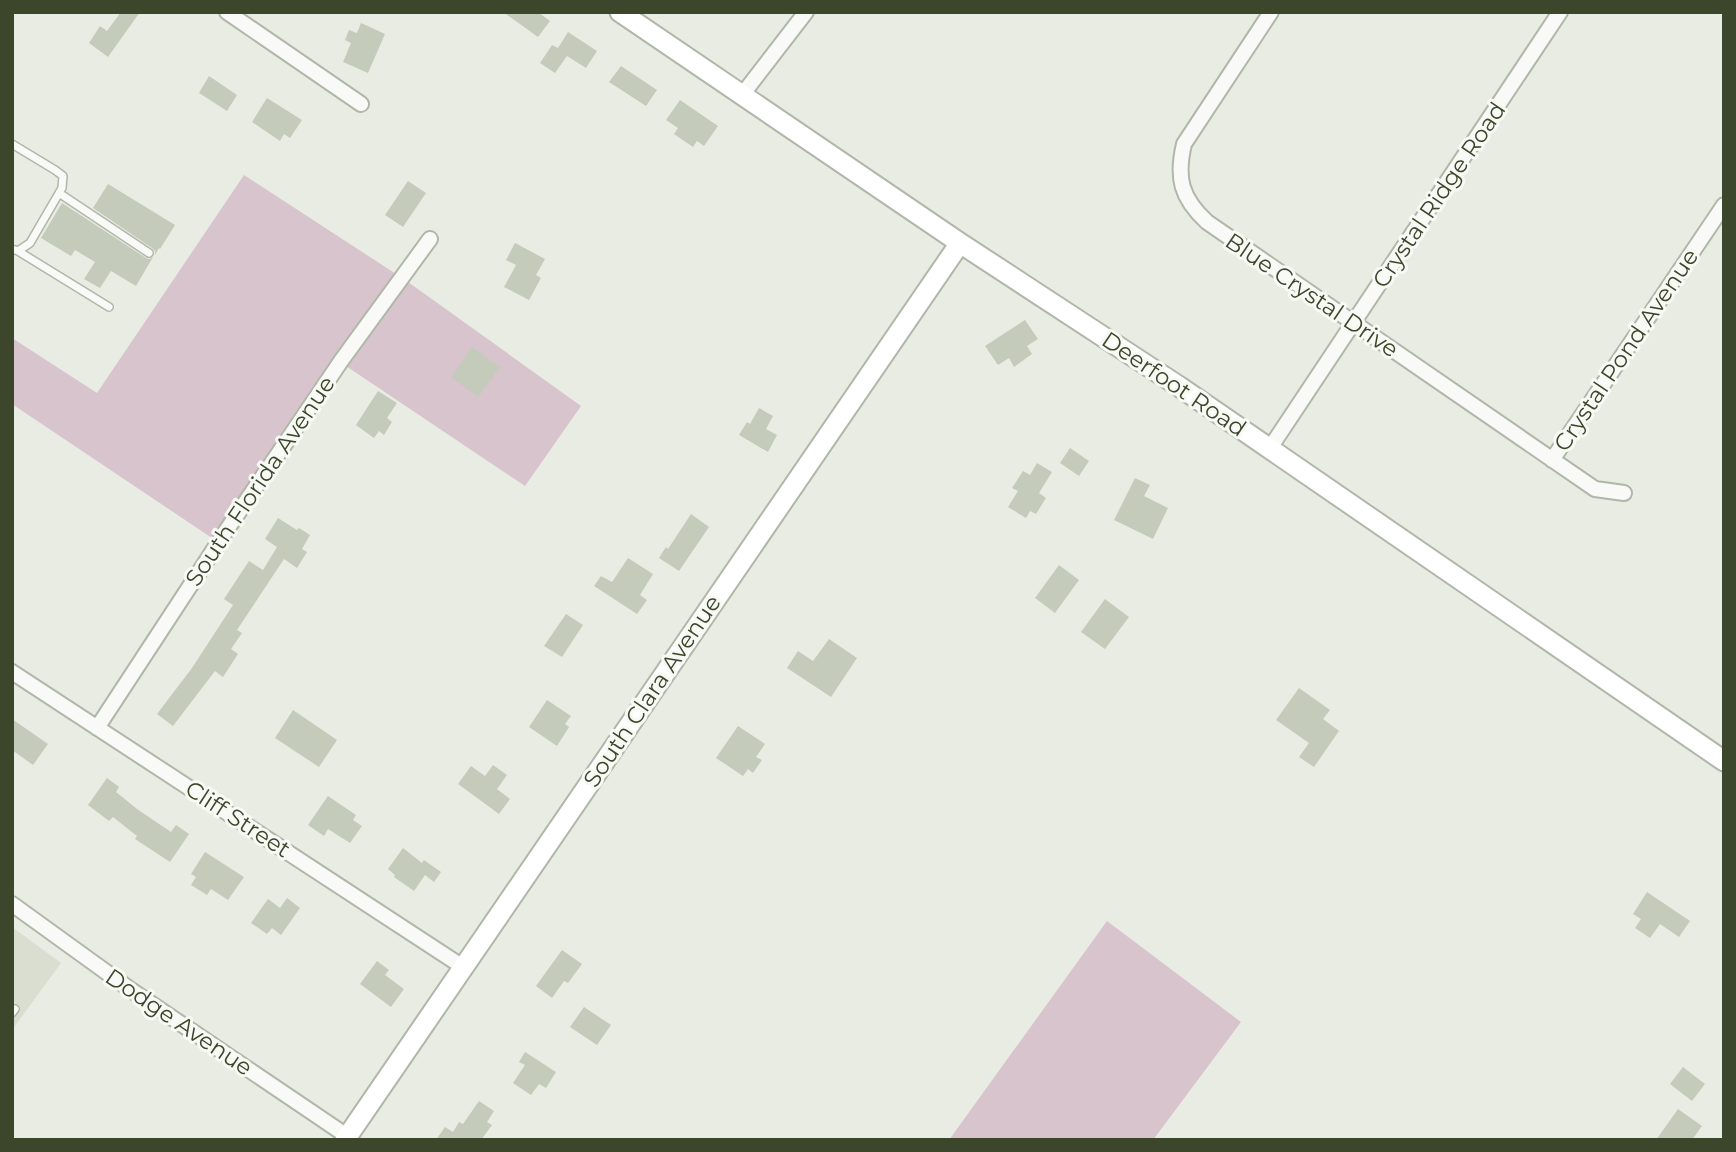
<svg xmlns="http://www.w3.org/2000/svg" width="1736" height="1152" viewBox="0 0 1736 1152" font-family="Montserrat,sans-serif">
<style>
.built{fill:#d9ded1}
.green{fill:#d7c4cd}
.building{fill:#c4cbba}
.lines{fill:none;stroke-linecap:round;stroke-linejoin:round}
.lane-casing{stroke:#b1b7a8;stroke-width:10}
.street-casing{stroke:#b1b7a8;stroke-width:18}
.secondary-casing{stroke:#b1b7a8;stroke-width:23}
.lane{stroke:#f9faf7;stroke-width:7}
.street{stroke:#f9faf7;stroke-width:14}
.secondary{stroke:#fff;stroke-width:19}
.labels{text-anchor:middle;stroke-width:6;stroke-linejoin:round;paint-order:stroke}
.street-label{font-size:23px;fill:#3b462a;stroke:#f7f9f4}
</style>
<rect width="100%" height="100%" fill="#e9ece3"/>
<!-- built -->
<path class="built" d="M 12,927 L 61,963 L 12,1030 Z"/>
<!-- green -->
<path class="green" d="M 244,175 L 396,274 L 335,356 L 212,538 L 12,404 L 12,338 L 97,393 Z
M 408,282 L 581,406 L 525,486 L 346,366 Z
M 1107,921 L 1241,1022 L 1153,1140 L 949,1140 Z"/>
<!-- building -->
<path class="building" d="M 121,12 L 140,12 L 108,57 L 89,43 L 100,26 L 107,31 Z
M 503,12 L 538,12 L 550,21 L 538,37 Z
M 361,23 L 385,34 L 368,73 L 343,62 L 351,43 L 345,40 L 349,30 L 357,33 Z
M 568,32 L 597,51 L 586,68 L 567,56 L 555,73 L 540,63 L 552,45 L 558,48 Z
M 621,66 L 657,90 L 646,106 L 609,82 Z
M 209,76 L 237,95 L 227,111 L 199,93 Z
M 267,98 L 302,120 L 290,138 L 284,134 L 280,141 L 252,122 Z
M 680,100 L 718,126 L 704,146 L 697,141 L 693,147 L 674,134 L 678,128 L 666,120 Z
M 408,181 L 426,193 L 403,227 L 385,215 Z
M 108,184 L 175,225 L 160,249 L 159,248 L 155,255 L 155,251 L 152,248 L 93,208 Z
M 62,203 L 146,258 L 149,259 L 153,257 L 136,286 L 111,271 L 100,288 L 84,279 L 95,262 L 75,250 L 71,256 L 41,238 Z
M 515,243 L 545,259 L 536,275 L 541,278 L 529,300 L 504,287 L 516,265 L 506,260 Z
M 1025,320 L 1038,339 L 1027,346 L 1032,354 L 1014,367 L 1009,358 L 998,365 L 985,346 Z
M 472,347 L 500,367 L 478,397 L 451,377 Z
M 378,391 L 397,403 L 387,418 L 392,422 L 384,435 L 379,431 L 374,438 L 356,425 Z
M 759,408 L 773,416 L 766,429 L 777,435 L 768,452 L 739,435 L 747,422 L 750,424 Z
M 1070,448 L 1089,461 L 1079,476 L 1060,463 Z
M 1037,463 L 1052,472 L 1039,493 L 1046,498 L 1036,514 L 1030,511 L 1026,518 L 1008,507 L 1018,491 L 1012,488 L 1023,471 L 1030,475 Z
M 1135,478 L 1150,485 L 1144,496 L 1168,508 L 1153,539 L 1114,520 Z
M 691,514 L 709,527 L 679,571 L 659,558 L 666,547 L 668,549 Z
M 278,518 L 297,530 L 299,528 L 310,535 L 302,549 L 307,552 L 297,568 L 284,559 L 237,630 L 242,633 L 231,649 L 238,654 L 223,677 L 215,671 L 173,726 L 157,714 L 192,668 L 233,605 L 224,599 L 249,561 L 263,570 L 277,547 L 265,539 Z
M 628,558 L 653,574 L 640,595 L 647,600 L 637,614 L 594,586 L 601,576 L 612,582 Z
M 1059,565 L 1079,580 L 1055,613 L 1035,598 Z
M 1105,599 L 1129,617 L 1105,649 L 1081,632 Z
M 566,614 L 583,625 L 562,657 L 544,646 Z
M 829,639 L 857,658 L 831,697 L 787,668 L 798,651 L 813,661 Z
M 1299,688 L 1330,710 L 1323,719 L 1339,731 L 1314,767 L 1299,757 L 1309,743 L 1276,720 Z
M 547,700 L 571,716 L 565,724 L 569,727 L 557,746 L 529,727 Z
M 293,710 L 337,740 L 319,767 L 275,738 Z
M 12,719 L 48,744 L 33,765 L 12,750 Z
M 738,726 L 765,744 L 756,757 L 762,760 L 753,773 L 748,769 L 743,776 L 716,758 Z
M 493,765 L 507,775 L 497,789 L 510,799 L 499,814 L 458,784 L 471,766 L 485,776 Z
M 107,778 L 119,787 L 116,792 L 137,809 L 171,832 L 176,825 L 189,834 L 170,862 L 135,839 L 137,836 L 113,817 L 109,821 L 88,805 Z
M 328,796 L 356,815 L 353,820 L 362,826 L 350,843 L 328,829 L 324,836 L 308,825 Z
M 403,848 L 422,863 L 424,860 L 441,872 L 434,882 L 425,875 L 414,891 L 394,877 L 395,875 L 388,869 Z
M 205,852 L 244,877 L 228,900 L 211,889 L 207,895 L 191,885 L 196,877 L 191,874 Z
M 1647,892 L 1690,921 L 1679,937 L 1660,924 L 1650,938 L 1635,928 L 1641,919 L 1633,914 Z
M 287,898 L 300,908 L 281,935 L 272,928 L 267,934 L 251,923 L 268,899 L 280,908 Z
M 562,950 L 582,964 L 568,983 L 564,981 L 552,998 L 536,986 Z
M 377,961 L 389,970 L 385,975 L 404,989 L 391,1007 L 360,984 Z
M 584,1007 L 611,1025 L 597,1045 L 570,1027 Z
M 525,1052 L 556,1072 L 546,1088 L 539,1084 L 531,1095 L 513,1083 L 525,1065 L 519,1062 Z
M 1683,1067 L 1705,1084 L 1692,1101 L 1670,1084 Z
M 479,1101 L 494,1111 L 487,1122 L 492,1125 L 481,1140 L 436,1140 L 445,1127 L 453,1132 L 459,1122 L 463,1124 Z
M 1678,1109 L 1702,1126 L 1692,1140 L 1656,1140 Z"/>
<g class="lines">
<defs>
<path id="lane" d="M 12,144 L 55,170 L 63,176 L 62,188 L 30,243 L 18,251 L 12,249
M 59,193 L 149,253
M 18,251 L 109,307
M 12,1013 L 15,1009"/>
<path id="street" d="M 227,12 L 361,104
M 1271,12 L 1184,144 C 1176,178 1181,198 1207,222 L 1595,489 L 1624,493
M 742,95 L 806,12
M 1270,448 L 1560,12
M 1552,460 L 1724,205
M 12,672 L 463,967
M 97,728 L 228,528 L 341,361 L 430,239
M 12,904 L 131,990 L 347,1136"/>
<path id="secondary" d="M 620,12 L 960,243 L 1180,387 L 1724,761
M 345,1140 L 960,243"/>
</defs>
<!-- lane casing -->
<use href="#lane" class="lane-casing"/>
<!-- street casing -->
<use href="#street" class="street-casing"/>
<!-- secondary casing -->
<use href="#secondary" class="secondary-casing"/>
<!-- lane -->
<use href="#lane" class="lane"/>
<!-- street -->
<use href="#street" class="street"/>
<!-- secondary -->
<use href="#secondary" class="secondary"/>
</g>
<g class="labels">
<!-- street labels -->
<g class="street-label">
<text transform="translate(1439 195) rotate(-56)" y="8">Crystal Ridge Road</text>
<text transform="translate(1312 295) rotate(34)" y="8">Blue Crystal Drive</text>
<text transform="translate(1626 350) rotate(-56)" y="8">Crystal Pond Avenue</text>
<text transform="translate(1174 384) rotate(34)" y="8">Deerfoot Road</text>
<text transform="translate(260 481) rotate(-56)" y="8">South Florida Avenue</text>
<text transform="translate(652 691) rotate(-56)" y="8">South Clara Avenue</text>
<text transform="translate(238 819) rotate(33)" y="8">Cliff Street</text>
<text transform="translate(179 1022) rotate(34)" y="8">Dodge Avenue</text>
</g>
</g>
<!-- border -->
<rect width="1736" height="1152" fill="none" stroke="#3b462a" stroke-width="28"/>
</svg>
